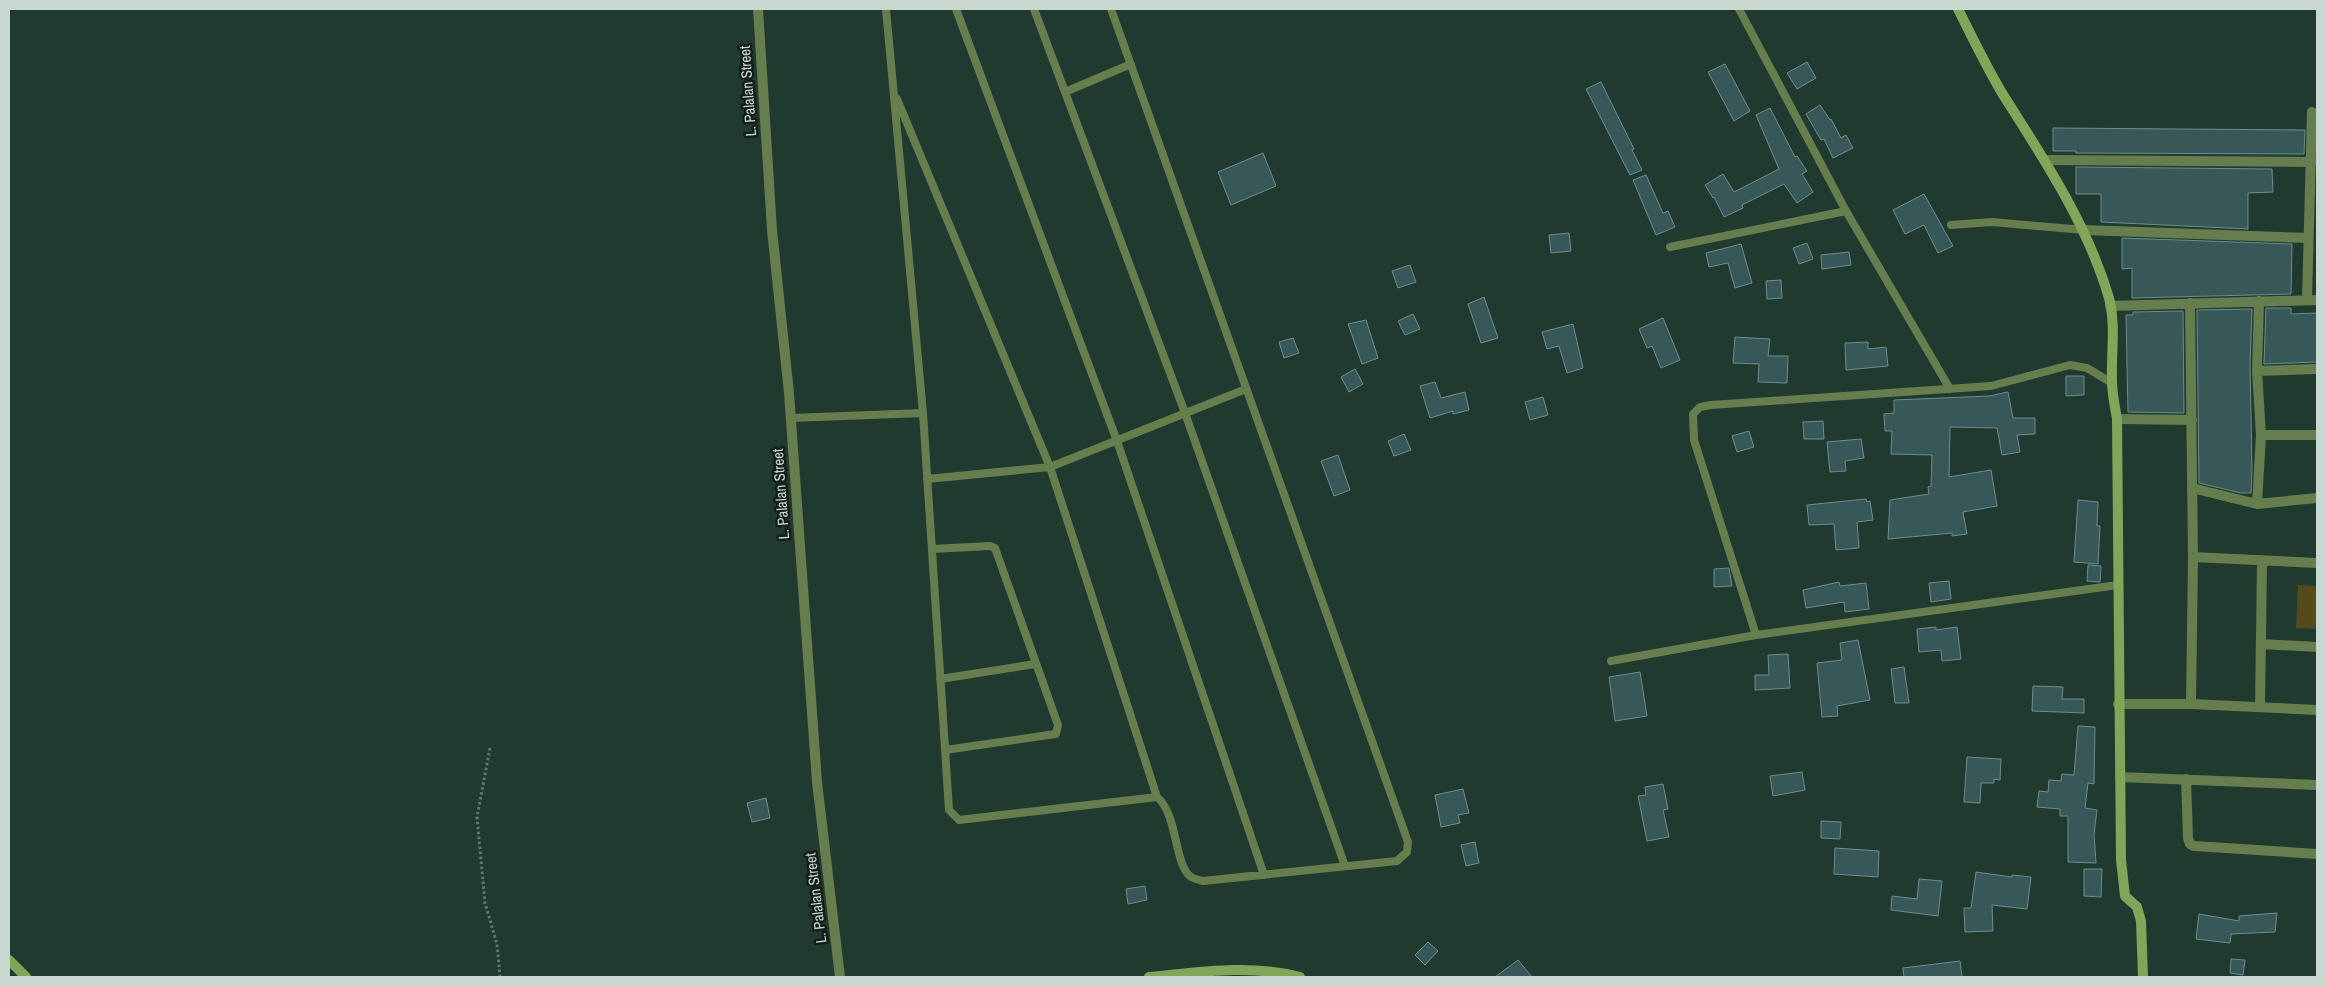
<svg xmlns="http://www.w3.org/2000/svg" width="2326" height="986" viewBox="0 0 2326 986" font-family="'Archivo Narrow',sans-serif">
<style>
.green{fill:#554a1b}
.building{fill:#385758;stroke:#6d8e8f}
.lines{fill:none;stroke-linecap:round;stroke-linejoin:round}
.path{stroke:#61776d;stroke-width:3;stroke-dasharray:2.5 2.5;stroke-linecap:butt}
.lane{stroke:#667d4e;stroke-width:8}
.street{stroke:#667d4e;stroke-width:10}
.secondary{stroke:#81a659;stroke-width:10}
.labels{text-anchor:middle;stroke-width:5;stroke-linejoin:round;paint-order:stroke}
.street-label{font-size:15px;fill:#c8d7cf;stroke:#131e19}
</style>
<rect width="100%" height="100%" fill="#213a2f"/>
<!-- green -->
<path class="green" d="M 2298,585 L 2317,586 L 2317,629 L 2296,628 Z"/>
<!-- building -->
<path class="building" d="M 1807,62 L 1816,78 L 1797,89 L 1787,73 Z
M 1725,64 L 1750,111 L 1734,121 L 1708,72 Z
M 1601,82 L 1634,149 L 1632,150 L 1642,170 L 1630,175 L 1586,89 Z
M 1820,105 L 1830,120 L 1831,119 L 1841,138 L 1846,135 L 1853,148 L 1833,158 L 1824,139 L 1821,140 L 1806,114 Z
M 1770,108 L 1795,157 L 1797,156 L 1807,171 L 1802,174 L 1813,192 L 1797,203 L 1784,184 L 1742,205 L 1743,208 L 1724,217 L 1714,197 L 1713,198 L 1705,185 L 1723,174 L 1734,192 L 1779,169 L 1756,115 Z
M 2053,128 L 2305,130 L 2304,154 L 2076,153 L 2076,151 L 2053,151 Z
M 1263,153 L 1276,186 L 1231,205 L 1218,172 Z
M 2076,167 L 2272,169 L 2273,192 L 2248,193 L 2248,229 L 2101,222 L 2101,194 L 2076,194 Z
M 1646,175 L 1663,213 L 1668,211 L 1675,227 L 1656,235 L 1633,180 Z
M 1924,194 L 1953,246 L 1938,253 L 1924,225 L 1905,234 L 1893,210 Z
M 1569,233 L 1571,251 L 1551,253 L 1549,235 Z
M 2122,238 L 2292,244 L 2291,294 L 2132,298 L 2132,268 L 2122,269 Z
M 1807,243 L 1813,259 L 1799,264 L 1793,248 Z
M 1741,244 L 1752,283 L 1735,288 L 1728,263 L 1709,267 L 1706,253 Z
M 1849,252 L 1851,265 L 1822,269 L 1821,255 Z
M 1410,265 L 1416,282 L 1398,288 L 1392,271 Z
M 1781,280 L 1782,298 L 1767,299 L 1766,281 Z
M 1484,297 L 1498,338 L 1481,343 L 1468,304 Z
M 2266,308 L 2291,308 L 2291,314 L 2317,313 L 2317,362 L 2264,364 Z
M 2252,309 L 2250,365 L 2252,468 L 2251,493 L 2241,493 L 2199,483 L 2197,310 Z
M 2183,311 L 2184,413 L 2128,412 L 2126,315 L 2133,315 L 2133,312 Z
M 1413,314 L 1420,329 L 1405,335 L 1398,321 Z
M 1663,318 L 1680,360 L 1661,368 L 1652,346 L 1647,348 L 1639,329 Z
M 1366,320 L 1378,358 L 1362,364 L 1348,324 Z
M 1573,324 L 1583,368 L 1567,373 L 1559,346 L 1547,349 L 1542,332 Z
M 1735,337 L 1770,339 L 1768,356 L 1788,356 L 1787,383 L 1758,382 L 1759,364 L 1733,363 Z
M 1293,338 L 1299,353 L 1284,358 L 1279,342 Z
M 1868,342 L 1868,349 L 1886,347 L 1888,366 L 1846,370 L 1845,343 Z
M 1355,369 L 1363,384 L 1349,392 L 1341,377 Z
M 2066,376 L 2084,376 L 2084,395 L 2066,396 Z
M 1435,382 L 1441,398 L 1465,392 L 1469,410 L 1453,414 L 1453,411 L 1430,418 L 1420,386 Z
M 2008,392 L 2013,418 L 2035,418 L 2035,434 L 2017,435 L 2020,452 L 2002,455 L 1997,428 L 1950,427 L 1949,477 L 1991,470 L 1997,506 L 1963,512 L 1967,534 L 1952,536 L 1952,533 L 1888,539 L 1890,500 L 1929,494 L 1928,487 L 1931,486 L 1932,455 L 1891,454 L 1892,431 L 1885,431 L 1884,414 L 1894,413 L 1894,400 L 1989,396 Z
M 1543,397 L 1548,415 L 1530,420 L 1525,402 Z
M 1823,421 L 1824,439 L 1804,439 L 1803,422 Z
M 1749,431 L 1754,447 L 1737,452 L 1732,436 Z
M 1404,434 L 1411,450 L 1394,456 L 1388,441 Z
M 1861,439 L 1864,458 L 1845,461 L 1846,471 L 1830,472 L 1827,442 Z
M 1338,455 L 1350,490 L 1334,496 L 1321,461 Z
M 1866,499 L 1867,502 L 1870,501 L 1873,520 L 1857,522 L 1859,548 L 1836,550 L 1834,524 L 1809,525 L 1807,505 Z
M 2078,500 L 2098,502 L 2097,526 L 2100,526 L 2098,564 L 2074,562 Z
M 2088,565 L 2101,566 L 2100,582 L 2087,581 Z
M 1729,568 L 1732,586 L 1714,587 L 1714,569 Z
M 1949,581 L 1951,599 L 1931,602 L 1929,583 Z
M 1839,582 L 1840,586 L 1866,583 L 1869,609 L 1845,612 L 1844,602 L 1806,608 L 1803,590 Z
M 1936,627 L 1936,630 L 1957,627 L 1961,659 L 1942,661 L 1941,650 L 1919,652 L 1917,629 Z
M 1858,640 L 1870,700 L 1837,706 L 1838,716 L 1822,717 L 1817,663 L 1842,660 L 1840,643 Z
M 1788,654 L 1790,688 L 1755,690 L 1755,675 L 1769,675 L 1768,655 Z
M 1904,667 L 1909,703 L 1895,703 L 1891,669 Z
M 1640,672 L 1647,716 L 1615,721 L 1609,677 Z
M 2033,686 L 2063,687 L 2062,699 L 2084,699 L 2084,713 L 2032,711 Z
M 2078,726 L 2095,727 L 2094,784 L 2088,783 L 2085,808 L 2097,810 L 2094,834 L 2096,863 L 2068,862 L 2068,816 L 2060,816 L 2060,809 L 2037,807 L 2039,791 L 2048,792 L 2049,780 L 2061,781 L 2062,774 L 2074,775 Z
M 1967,757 L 2001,759 L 2000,780 L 1994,779 L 1994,783 L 1981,783 L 1980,803 L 1964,802 Z
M 1802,772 L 1805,790 L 1773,796 L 1770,776 Z
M 1663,784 L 1668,809 L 1663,810 L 1669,837 L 1647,841 L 1638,796 L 1646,795 L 1645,787 Z
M 1463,789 L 1469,813 L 1458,815 L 1460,823 L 1441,827 L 1435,795 Z
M 766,798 L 770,818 L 752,822 L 747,803 Z
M 1821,821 L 1841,822 L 1840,839 L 1821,838 Z
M 1475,842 L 1479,863 L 1466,866 L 1461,845 Z
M 1835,848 L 1879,851 L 1878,877 L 1834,874 Z
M 2084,869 L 2102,869 L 2101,897 L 2084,896 Z
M 1976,872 L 2012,877 L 2012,875 L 2031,877 L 2027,909 L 1992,905 L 1993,931 L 1965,932 L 1964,908 L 1971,908 Z
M 1919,879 L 1942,881 L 1938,916 L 1891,910 L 1892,896 L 1917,899 Z
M 1145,886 L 1147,900 L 1128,904 L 1126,889 Z
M 2277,913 L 2275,932 L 2231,934 L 2230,943 L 2196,939 L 2199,914 L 2239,921 L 2239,916 Z
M 1428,942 L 1438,951 L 1425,965 L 1415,955 Z
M 2231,959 L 2245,960 L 2243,975 L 2230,973 Z
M 1518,960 L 1532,977 L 1495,977 Z
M 1960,961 L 1962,977 L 1904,977 L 1903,968 Z"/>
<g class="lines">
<!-- path -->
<path class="path" d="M 490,748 L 477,817 L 485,903 L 497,944 L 500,977"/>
<!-- lane -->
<path class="lane" d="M 886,9 L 923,413 L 949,810 L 959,820 L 1157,797 C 1178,814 1174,865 1191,877 C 1194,879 1199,880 1203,881 L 1397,861 L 1407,852 L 1408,842 L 1111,9
M 956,9 L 1117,441 L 1264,875
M 1034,9 L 1185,413 L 1345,866
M 1739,9 L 1846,211 L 1950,389
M 1065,92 L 1131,64
M 897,99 L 1050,467 L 1157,797
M 1951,225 L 1992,222 L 2084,230
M 1670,247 L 1846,211
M 2112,383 L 2087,368 L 2070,365 L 1991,386 L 1711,405 L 1700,407 L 1693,414 L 1694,440 L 1756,635 L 2118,585
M 791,418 L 923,413
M 927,479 L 1050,467 L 1246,389
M 932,549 L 990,546 L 995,548 L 1058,725 L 1056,734 L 945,750
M 1611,661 L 1756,635
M 940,679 L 1035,664"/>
<!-- street -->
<path class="street" d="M 758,9 L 772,230 L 789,393 L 817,782 L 840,977
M 2045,160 L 2312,162
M 2084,230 L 2308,238
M 2307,300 L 2312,112
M 2190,303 L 2193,557 L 2191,704
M 2110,306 L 2317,300
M 2257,371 L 2317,369
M 2117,419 L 2192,420
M 2261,435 L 2317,435
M 2192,488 L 2257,504 L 2317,498
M 2257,504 L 2261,435 L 2257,371 L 2259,301
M 2193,557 L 2317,563
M 2261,644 L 2317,647
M 2118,704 L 2191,704 L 2317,710
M 2260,706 L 2262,562
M 2120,777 L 2317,785
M 2186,779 L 2188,838 L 2190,844 L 2194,846 L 2317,854"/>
<!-- secondary -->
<path class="secondary" d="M 1958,9 C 1972,37 1986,66 2002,93 C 2043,158 2087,223 2109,298 C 2116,324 2111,354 2112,381 C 2112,394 2115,407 2117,419 L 2121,860 L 2125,896 L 2137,907 L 2141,921 L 2143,977
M 9,960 L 26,977
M 1149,977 C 1200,972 1249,964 1300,977"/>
</g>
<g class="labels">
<!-- street labels -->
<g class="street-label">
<text transform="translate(748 91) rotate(-94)" y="5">L. Palalan Street</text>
<text transform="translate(781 494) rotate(-94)" y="5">L. Palalan Street</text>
<text transform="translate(816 898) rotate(-97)" y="5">L. Palalan Street</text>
</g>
</g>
<!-- border -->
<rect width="2326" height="986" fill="none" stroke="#c8d7cf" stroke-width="20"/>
</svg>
